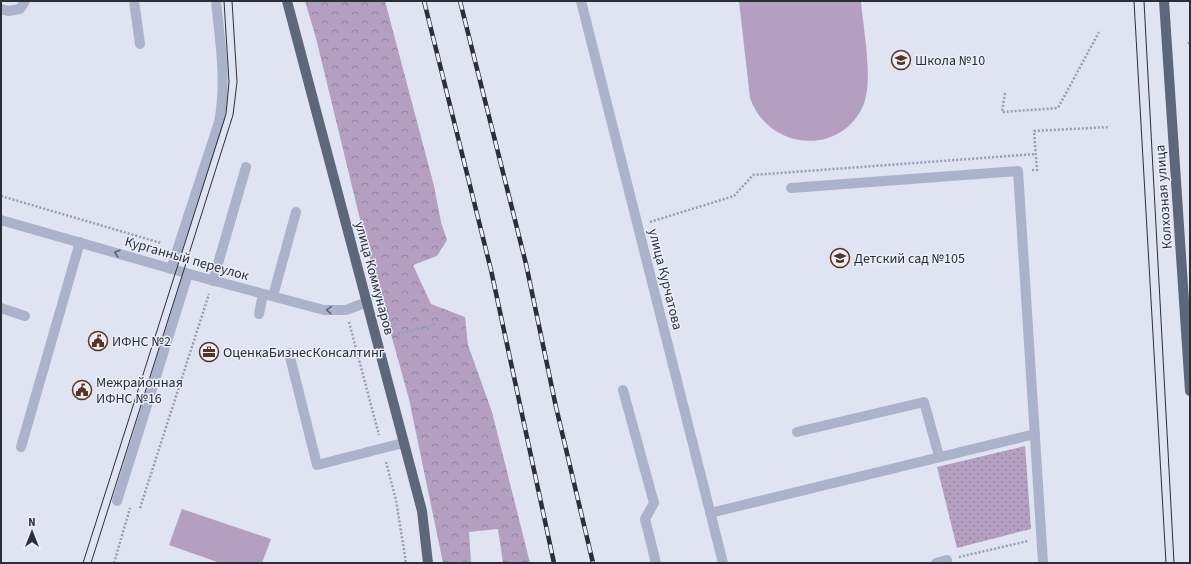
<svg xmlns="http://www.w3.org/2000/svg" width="1191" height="564" viewBox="0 0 1191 564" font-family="'Source Sans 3',sans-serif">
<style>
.grass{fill:#b49fc1}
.forest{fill:url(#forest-crowns)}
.park{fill:url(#park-dots)}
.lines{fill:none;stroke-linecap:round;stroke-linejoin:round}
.path{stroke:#959fb6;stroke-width:2.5;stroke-dasharray:2 2;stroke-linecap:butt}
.minor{stroke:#abb3ca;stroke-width:10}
.major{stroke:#5c677a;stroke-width:10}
.tram{stroke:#2a3038;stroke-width:1}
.rail-casing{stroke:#2a3038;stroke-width:4.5}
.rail{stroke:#eceefa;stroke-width:3;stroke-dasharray:9;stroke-linecap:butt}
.oneway{stroke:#5e6472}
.labels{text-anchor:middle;stroke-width:3;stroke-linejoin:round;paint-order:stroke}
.poi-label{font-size:14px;fill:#2a3038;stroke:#eceefa;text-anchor:start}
.street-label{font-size:14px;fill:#2a3038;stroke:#eceefa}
</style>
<defs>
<pattern id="forest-crowns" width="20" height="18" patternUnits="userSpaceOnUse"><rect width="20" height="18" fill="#b49fc1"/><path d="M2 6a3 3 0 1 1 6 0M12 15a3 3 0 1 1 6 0" fill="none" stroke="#93829e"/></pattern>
<pattern id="park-dots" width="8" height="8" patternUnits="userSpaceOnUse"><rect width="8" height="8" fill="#b49fc1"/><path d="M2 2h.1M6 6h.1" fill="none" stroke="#93829e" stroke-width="1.8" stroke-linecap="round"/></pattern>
</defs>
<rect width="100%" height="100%" fill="#dfe3f2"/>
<!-- grass -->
<path class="grass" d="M 739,1 L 861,1 C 863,29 874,81 863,106 C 840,157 768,150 750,98 Z
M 182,509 L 271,539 L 262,563 L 220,563 L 169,545 Z"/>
<!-- forest -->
<path class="forest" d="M 305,1 L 385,1 L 434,186 L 441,222 L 447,240 L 437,256 L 413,265 L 431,304 L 465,317 L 468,345 L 492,412 L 530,563 L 503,563 L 498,529 L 469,532 L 471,563 L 443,563 L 409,399 L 366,244 L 316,38 Z"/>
<!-- park -->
<path class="park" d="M 1025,446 L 1031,529 L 957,548 L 937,467 Z"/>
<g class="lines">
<!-- path -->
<path class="path" d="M 1188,44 L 1190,42
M 1005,93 L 1002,112 L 1058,108 L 1099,32
M 1032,170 L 1037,170 L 1034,131 L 1109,127
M 1,196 L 161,243
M 650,222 L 734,196 L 753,175 L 1036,154
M 349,322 L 379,435
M 388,330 L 395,324
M 398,334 L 436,324
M 386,462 L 396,500 L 406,563
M 140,508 L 209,294
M 959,557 L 1028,541
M 114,563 L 130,508"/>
<!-- minor -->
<path class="minor" d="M 134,1 L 140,44
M 581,1 L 723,563
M 1,9 L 8,11 L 20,9 L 25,1
M 791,188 L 1018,171 L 1043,563
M 1,220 L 200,277 L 324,310 L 346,310 L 367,302
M 171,269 L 219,122 C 227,82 220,42 216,1
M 213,281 L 246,167
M 273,296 L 296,212
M 1,308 L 25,316
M 259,314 L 263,294
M 289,353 L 317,465 L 403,443
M 623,390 L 654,503 L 645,519 L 656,563
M 797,432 L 924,402 L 939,456
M 21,447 L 80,242
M 117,501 L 188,274
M 710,513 L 1035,434
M 936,563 L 947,560"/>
<!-- major -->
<path class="major" d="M 287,1 L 422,511 L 428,563
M 1164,1 L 1190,391"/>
<!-- tram -->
<path class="tram" d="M 1134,1 L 1166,563
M 1144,1 L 1174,563
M 83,563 L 226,114 L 229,82 L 224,1
M 91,563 L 233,115 L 237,82 L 232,1"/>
<defs>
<path id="rail" d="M 424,1 L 491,270 L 554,563
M 460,1 L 526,264 L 556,407 L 593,563"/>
</defs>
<!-- rail casing -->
<use href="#rail" class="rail-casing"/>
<!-- rail -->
<use href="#rail" class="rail"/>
</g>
<!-- one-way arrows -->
<defs><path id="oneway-chevron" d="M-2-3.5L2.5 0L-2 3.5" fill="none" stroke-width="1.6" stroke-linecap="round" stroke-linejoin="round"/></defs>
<g class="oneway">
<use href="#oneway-chevron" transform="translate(117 253) rotate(-164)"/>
<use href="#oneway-chevron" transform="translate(329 310) rotate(-176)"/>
</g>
<!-- icons -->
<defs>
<symbol id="school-ring" viewBox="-11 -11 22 22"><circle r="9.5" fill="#eceefa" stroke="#593521" stroke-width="1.5"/><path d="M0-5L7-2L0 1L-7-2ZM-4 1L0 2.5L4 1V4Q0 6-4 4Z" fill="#593521"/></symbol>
<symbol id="civic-ring" viewBox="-11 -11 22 22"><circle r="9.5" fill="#eceefa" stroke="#593521" stroke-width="1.5"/><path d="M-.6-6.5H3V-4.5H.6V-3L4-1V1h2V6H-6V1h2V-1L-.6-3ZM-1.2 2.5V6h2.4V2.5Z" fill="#593521"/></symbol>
<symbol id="office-ring" viewBox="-11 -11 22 22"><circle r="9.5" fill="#eceefa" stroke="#593521" stroke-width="1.5"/><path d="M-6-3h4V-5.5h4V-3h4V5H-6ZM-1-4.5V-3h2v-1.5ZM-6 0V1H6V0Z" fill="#593521"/></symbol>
</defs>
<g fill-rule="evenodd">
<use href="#school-ring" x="890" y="49" width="22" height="22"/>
<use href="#school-ring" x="829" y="247" width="22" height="22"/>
<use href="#civic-ring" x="87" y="330" width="22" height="22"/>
<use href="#office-ring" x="198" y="341" width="22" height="22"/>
<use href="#civic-ring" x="71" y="379" width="22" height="22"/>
</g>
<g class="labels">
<!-- poi labels -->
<g class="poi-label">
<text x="915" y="65">Школа №10</text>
<text x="854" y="263">Детский сад №105</text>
<text x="112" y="346">ИФНС №2</text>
<text x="223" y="357">ОценкаБизнесКонсалтинг</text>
<text x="96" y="387">Межрайонная<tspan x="96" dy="16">ИФНС №16</tspan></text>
</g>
<!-- street labels -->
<g class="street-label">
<text transform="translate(1163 197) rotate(-94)" y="5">Колхозная улица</text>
<text transform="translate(187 258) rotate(16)" y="5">Курганный переулок</text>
<text transform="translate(375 278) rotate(75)" y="5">улица Коммунаров</text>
<text transform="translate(666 279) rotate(76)" y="5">улица Курчатова</text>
</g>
</g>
<!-- border -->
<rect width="1191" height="564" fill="none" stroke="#2a3038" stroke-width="4"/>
<!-- north arrow -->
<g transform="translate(32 532)" stroke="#eceefa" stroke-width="3" paint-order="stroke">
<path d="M0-3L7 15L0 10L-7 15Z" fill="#2a3038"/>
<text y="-6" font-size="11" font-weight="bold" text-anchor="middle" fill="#2a3038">N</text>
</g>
</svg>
